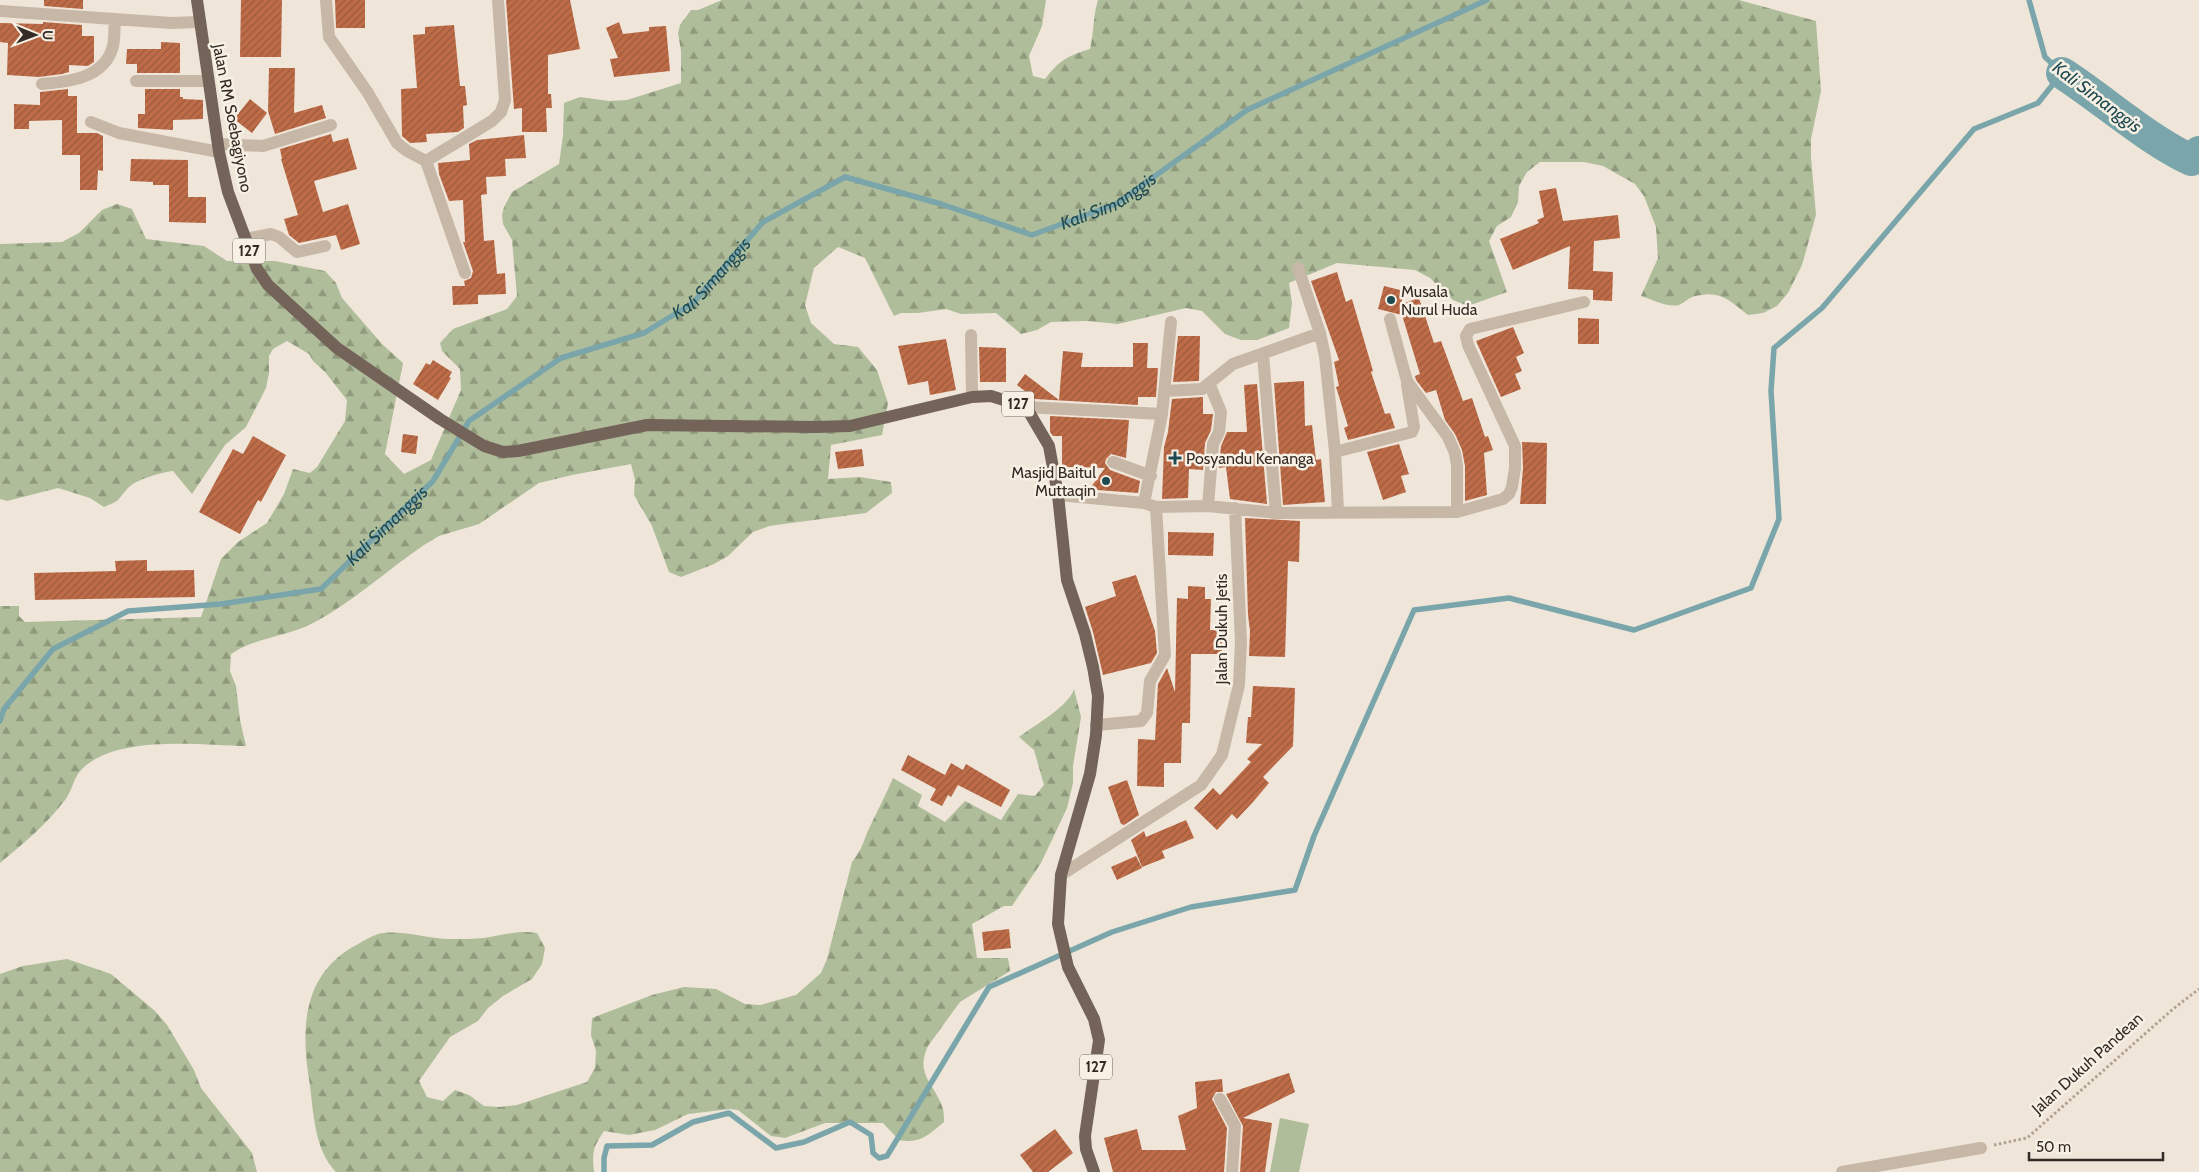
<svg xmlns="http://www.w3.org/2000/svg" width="2199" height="1172" viewBox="0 0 2199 1172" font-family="Cabin,sans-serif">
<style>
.forest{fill:url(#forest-firs)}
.pitch{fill:#afbd9a}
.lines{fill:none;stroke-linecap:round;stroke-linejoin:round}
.stream{stroke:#7aa5aa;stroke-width:5.5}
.river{stroke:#7aa5aa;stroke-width:32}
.building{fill:url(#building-hatch)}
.path{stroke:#b2a190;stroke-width:3;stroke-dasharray:2.5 2.5;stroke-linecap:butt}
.minor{stroke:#c6b7a6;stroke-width:12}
.major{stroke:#746358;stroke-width:12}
.poi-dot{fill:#1f4a51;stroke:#f7f0e4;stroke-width:2}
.labels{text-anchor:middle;stroke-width:5;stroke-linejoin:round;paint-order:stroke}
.shield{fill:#f7f0e4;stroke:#6e665f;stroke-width:1}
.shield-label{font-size:15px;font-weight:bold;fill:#332b26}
.street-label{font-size:16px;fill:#332b26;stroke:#f7f0e4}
.poi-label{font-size:16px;fill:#332b26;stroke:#f7f0e4;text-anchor:start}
.water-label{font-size:18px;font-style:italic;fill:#1f4a51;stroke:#f7f0e4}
</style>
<defs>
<pattern id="forest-firs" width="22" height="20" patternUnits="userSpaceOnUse" patternTransform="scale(1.25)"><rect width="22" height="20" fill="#afbd9a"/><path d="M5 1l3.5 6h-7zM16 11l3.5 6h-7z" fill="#8f9a7d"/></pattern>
<pattern id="building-hatch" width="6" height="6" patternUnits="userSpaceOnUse" patternTransform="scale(1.25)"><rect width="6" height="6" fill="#be6c48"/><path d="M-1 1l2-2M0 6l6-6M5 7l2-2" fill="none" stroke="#9b593c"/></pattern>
</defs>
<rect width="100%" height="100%" fill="#efe6d9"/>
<!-- forest -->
<path class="forest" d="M 722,0 L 1046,0 L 1042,26 L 1029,56 L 1033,76 L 1045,79 C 1060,60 1067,56 1090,49 C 1094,32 1093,16 1098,0 L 1739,0 L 1816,21 L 1821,91 L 1811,139 L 1811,157 L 1816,215 L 1802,265 L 1788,293 L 1777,306 L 1763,313 L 1748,315 C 1728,299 1719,289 1692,297 C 1688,299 1683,303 1679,305 C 1668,308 1651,299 1641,296 L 1658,258 L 1656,227 L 1644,196 L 1635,184 L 1603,166 L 1584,162 L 1540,162 L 1527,172 L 1519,186 L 1518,202 L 1511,217 L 1497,226 L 1489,241 L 1507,292 L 1468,306 L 1453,300 L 1430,278 L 1415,270 L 1337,263 L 1289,283 L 1292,303 L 1289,328 L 1257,340 L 1241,340 L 1225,334 L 1202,311 L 1186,308 L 1118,324 L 1087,321 L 1051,322 L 1037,330 L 1021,334 L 996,313 L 961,314 L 946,309 L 918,313 L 901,313 L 894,316 L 865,258 L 838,247 L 814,268 L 805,305 L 811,323 L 834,344 L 858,347 L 877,370 L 888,403 L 882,435 L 831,445 L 828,479 L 860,477 L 891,482 L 892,493 L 866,513 L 769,526 L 753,532 L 728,556 L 714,564 L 681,577 L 669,572 L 652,526 L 634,495 L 635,480 L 631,464 L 572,475 L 539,483 L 479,524 L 439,536 L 424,545 C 387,570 353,602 313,623 C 287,637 256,637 231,654 L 230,671 L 236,686 L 240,720 L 246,746 C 201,745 115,734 81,770 C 74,777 72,791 65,800 C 47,824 23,844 0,863 L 0,606 L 19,606 L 19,616 L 25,622 L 201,617 L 221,559 L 238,542 L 267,523 L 284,494 L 293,469 L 310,473 L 317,467 L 345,421 L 347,400 L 325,372 L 313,361 L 309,354 L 287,341 L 273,349 L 269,356 L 269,373 L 266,388 L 246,427 L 225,445 L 192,494 L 173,471 C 162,472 135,480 128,488 C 116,501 123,499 104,507 L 90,498 L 58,488 L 7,501 L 0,499 L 0,244 L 62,242 L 79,233 L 102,210 L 117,204 L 132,209 L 146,239 L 204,246 L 227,261 L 275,261 L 325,271 L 336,283 L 342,298 L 382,344 L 403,363 L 385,454 L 404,474 L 431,460 L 461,390 L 460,369 L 442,351 L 440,343 L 453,329 L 507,309 L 517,296 L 512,240 L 503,224 L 502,215 L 504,207 L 512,192 L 559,164 L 563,136 L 564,103 L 580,97 L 609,101 L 627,100 L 681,83 L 681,51 L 678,33 L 680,25 L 691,10 L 698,10 Z
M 1074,689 L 1081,717 L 1073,766 L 1073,783 L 1067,808 L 1041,863 L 1012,906 L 1004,906 L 972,924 L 977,958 L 1008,958 L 1010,971 L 960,1002 L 928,1046 C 915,1074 933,1082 942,1106 C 944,1111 944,1117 944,1122 C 928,1135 921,1144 899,1140 L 883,1123 L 825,1123 L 785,1138 L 771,1136 L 738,1110 L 730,1109 L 688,1114 L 655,1130 L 629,1135 L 604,1131 C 593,1147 592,1152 594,1172 L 336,1172 C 313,1148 314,1111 309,1079 C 301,1029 303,977 351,948 C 360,943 369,937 378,934 C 400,929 428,939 450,939 C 462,939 473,939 484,938 C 504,935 517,930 537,933 L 545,948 L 542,964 L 532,979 L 503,996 L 488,1008 L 478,1021 L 450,1037 L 419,1081 L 427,1097 L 443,1101 L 455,1090 L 469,1095 L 484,1106 L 500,1107 L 517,1105 L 587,1082 L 595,1068 L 596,1051 L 591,1035 L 592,1018 L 652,995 L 684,987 L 716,989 L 745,1004 L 760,1005 L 796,995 L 821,973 L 827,959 L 852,862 C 860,852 863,844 867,833 C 875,815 885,797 893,778 L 922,795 L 918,806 L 945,822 L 965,801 L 1001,820 L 1018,794 L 1035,796 L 1044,785 L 1034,750 L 1019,737 C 1035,725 1069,706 1074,689 Z
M 67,959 L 111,974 L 155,1011 L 167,1025 L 194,1070 L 201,1088 L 252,1153 L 257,1172 L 0,1172 L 0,974 L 23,966 Z"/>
<!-- pitch -->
<path class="pitch" d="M 1280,1118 L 1309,1124 L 1299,1172 L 1270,1172 Z"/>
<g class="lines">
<!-- stream -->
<g class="stream">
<path id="s1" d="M 0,721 L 4,709 L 53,649 L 128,611 L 221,604 L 321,589 L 433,481 L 469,421 L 561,358 L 644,333 L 693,303 L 763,222 L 845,177 L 941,204 L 1032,235 L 1116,204 L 1247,110 L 1487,0"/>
<path d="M 604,1172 L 604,1158 L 607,1146 L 652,1145 L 693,1122 L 729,1113 L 776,1148 L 804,1142 L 850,1122 L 871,1135 L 873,1153 L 879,1158 L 887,1156 L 989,987 L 1112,932 L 1191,907 L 1295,890 L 1314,836 L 1414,610 L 1509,598 L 1634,630 L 1751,588 L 1779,519 L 1771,391 L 1774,348 L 1822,308 L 1974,129 L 2038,103 L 2062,73 L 2045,57 L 2029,0"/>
</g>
<!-- river -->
<path class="river" d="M 2062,73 C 2105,101 2144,137 2191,160 L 2199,152"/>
</g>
<!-- building -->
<path class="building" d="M 44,0 L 83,0 L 83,9 L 44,6 Z
M 241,0 L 282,0 L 281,57 L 240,57 Z
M 335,0 L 365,0 L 365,28 L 336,28 Z
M 506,0 L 570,0 L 580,49 L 548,55 L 548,94 L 551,94 L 552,108 L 546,108 L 547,132 L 522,132 L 522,108 L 514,109 Z
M 43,22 L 82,25 L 82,36 L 94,36 L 94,62 L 88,66 L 69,65 L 69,72 L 62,74 L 39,77 L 7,75 L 8,43 L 0,42 L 0,23 L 43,24 Z
M 619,22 L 623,34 L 649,31 L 649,27 L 666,26 L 670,71 L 614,77 L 610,59 L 618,58 L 606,28 Z
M 454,25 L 460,86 L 465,86 L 467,105 L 463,106 L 464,128 L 458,132 L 426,134 L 427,142 L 410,143 L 402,136 L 401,89 L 417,88 L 413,35 L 425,34 L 425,27 Z
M 161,42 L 180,43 L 180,73 L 137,73 L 137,64 L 126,64 L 127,49 L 161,49 Z
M 269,68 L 295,68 L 294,113 L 322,105 L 326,118 L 275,134 L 268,111 Z
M 68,89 L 68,96 L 77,96 L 77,133 L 97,133 L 103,136 L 103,171 L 98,170 L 97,190 L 80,190 L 80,155 L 62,155 L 62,120 L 29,121 L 29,129 L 14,129 L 14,104 L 40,105 L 40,92 Z
M 145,89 L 180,89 L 180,97 L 183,97 L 183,99 L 203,100 L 203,119 L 173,120 L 173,130 L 138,128 L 138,114 L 145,114 Z
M 250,99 L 267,113 L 252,133 L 234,119 Z
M 331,134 L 333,142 L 348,138 L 357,169 L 314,181 L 323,212 L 348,204 L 360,244 L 341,250 L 336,235 L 299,243 L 289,235 L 284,219 L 298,215 L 281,159 L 282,159 L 280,149 Z
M 524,135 L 526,158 L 505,159 L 506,176 L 486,177 L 487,194 L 481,195 L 484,241 L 494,240 L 497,274 L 505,273 L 506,294 L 478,295 L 478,304 L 453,305 L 452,286 L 465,286 L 464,281 L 471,278 L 473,271 L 463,242 L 465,242 L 463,200 L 449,201 L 439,174 L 438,163 L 470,160 L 469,144 L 477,140 Z
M 131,159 L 188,160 L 188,197 L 206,197 L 206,223 L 169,222 L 169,185 L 153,185 L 153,182 L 130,181 Z
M 1556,188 L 1563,221 L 1618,215 L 1620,238 L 1594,241 L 1593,271 L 1613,272 L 1612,301 L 1593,300 L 1593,290 L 1568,289 L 1570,246 L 1513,270 L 1500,239 L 1539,223 L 1537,220 L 1544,217 L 1539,191 Z
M 1337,272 L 1346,302 L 1352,299 L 1373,371 L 1371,372 L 1385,414 L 1390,413 L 1395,428 L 1348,440 L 1344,428 L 1348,426 L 1337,390 L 1336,387 L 1339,386 L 1334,362 L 1339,360 L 1311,281 Z
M 1384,286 L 1404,291 L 1401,304 L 1419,298 L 1434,343 L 1441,341 L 1463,401 L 1472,398 L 1485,437 L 1488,436 L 1493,450 L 1484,453 L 1487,495 L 1465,501 L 1465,466 L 1462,450 L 1455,434 L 1445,420 L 1436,390 L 1426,393 L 1416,380 L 1415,376 L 1420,374 L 1402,315 L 1378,309 Z
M 1578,318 L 1599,319 L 1599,344 L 1578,344 Z
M 1513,327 L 1524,353 L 1516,357 L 1522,371 L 1515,374 L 1521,389 L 1501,397 L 1476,341 Z
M 1178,336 L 1200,336 L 1199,381 L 1173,382 Z
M 946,339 L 956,390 L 930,395 L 928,381 L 908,385 L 898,346 Z
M 1133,343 L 1148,343 L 1147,368 L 1158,368 L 1156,397 L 1138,397 L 1138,405 L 1035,399 L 1017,385 L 1025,374 L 1059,400 L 1063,351 L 1083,353 L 1081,367 L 1133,367 Z
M 979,347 L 1006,348 L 1006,382 L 980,382 Z
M 433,360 L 452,372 L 449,377 L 451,378 L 438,400 L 413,384 L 426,363 L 430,365 Z
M 1304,381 L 1305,426 L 1312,425 L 1316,460 L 1321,459 L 1325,502 L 1283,505 L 1274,383 Z
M 1257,384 L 1267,504 L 1230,499 L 1226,467 L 1219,468 L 1221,446 L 1227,432 L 1247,432 L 1244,385 Z
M 1203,397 L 1203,414 L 1213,414 L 1211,430 L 1205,443 L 1203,470 L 1189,469 L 1188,498 L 1162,499 L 1164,447 L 1168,432 L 1172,399 Z
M 1050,416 L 1129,420 L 1126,458 L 1111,454 L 1106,459 L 1105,463 L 1110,470 L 1140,481 L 1138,493 L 1097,490 L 1091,487 L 1105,468 L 1062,467 L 1062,436 L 1053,436 L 1050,432 Z
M 403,434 L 418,436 L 416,454 L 401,452 Z
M 253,436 L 286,455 L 261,502 L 258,500 L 240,534 L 199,512 L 233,449 L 243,454 Z
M 1522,442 L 1547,443 L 1546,504 L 1520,504 L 1523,468 Z
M 1399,444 L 1409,474 L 1401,476 L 1406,492 L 1383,500 L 1367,452 Z
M 862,449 L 864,466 L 838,469 L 835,452 Z
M 1245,518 L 1300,521 L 1299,562 L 1288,561 L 1285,657 L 1249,656 L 1250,631 L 1248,615 Z
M 1168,532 L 1214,533 L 1213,556 L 1168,555 Z
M 147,560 L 147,571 L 194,570 L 195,597 L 35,600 L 34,573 L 116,571 L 115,561 Z
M 1136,575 L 1155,631 L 1157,653 L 1151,663 L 1103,675 L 1093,632 L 1085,607 L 1116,596 L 1112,582 Z
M 1188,586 L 1205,587 L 1205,599 L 1211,599 L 1210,630 L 1222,630 L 1222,654 L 1191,654 L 1190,723 L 1182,723 L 1181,763 L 1164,763 L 1164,787 L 1137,786 L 1138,739 L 1155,740 L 1158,684 L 1167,668 L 1175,692 L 1177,598 L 1188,599 Z
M 1253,686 L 1295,688 L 1293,746 L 1263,777 L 1269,783 L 1253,802 L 1237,819 L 1232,814 L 1217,830 L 1194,808 L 1213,788 L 1220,795 L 1251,762 L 1247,759 L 1262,744 L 1246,743 L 1248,717 L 1251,717 Z
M 908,755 L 945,775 L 951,763 L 963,770 L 966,764 L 1010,790 L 1001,807 L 958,785 L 951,797 L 948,795 L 942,806 L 930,800 L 936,789 L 901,770 Z
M 1127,780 L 1139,815 L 1124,825 L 1121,824 L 1108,787 Z
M 1186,820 L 1194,838 L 1162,851 L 1165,858 L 1142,867 L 1131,840 L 1144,831 L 1146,837 Z
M 1136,856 L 1142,868 L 1117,880 L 1111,867 Z
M 1009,929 L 1011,948 L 984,951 L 982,932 Z
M 1289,1073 L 1295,1092 L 1243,1118 L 1272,1123 L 1265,1172 L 1240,1172 L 1243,1126 L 1226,1094 Z
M 1222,1079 L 1223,1092 L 1216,1092 L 1212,1099 L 1227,1128 L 1224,1172 L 1113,1172 L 1104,1138 L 1137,1129 L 1142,1150 L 1186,1150 L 1178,1116 L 1197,1108 L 1195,1082 Z
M 1055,1129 L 1073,1153 L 1048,1172 L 1033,1172 L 1020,1155 Z"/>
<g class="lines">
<!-- path -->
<path class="path" d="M 1994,1145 L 2027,1138 L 2173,1009 L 2199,989"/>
<!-- minor -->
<path class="minor" d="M 326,0 L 329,37 L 368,93 L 397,143 L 407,151 L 426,161 L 465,273
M 0,11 L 171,23 L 200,22
M 136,81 L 208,81
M 42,84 C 69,82 105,78 113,46 C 115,38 114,28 115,19
M 91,122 L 119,133 L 219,152
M 218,144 L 263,146 L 331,125
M 426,161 L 492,121 L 501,112 L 505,100 L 498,0
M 245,239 L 271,234 L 279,237 L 297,252 L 325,246
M 1298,268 L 1320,333 L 1325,356 L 1335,452 L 1338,511
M 1390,319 L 1407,381 L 1448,437 L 1455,453 L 1457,466 L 1457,512
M 971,335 L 972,397
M 1263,354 L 1276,513
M 1166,391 L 1202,389 L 1233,364 L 1320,333
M 1026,407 L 1162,414
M 1335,452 L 1412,432 L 1414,427 L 1407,385
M 1113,462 L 1151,476
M 1058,495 L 1144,503 L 1156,507 L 1208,506 L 1276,513 L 1457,512 L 1503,499 L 1509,494 L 1512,487 L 1515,468 L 1515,446 L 1468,345 L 1466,336 L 1470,329 L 1584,302
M 1144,503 L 1162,414 L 1171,322
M 1208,506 L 1213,444 L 1219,432 L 1221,412 L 1209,383
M 1096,725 L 1141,721 L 1147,713 L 1150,681 L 1165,655 L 1156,507
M 1061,875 L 1201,785 L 1222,755 L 1239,685 L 1241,642 L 1235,508
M 1220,1099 L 1235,1126 L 1232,1172
M 1842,1172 L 1981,1148"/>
<!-- major -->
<path class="major" d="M 197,0 L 219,152 L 228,192 L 257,269 L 268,285 L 337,348 L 440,419 L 484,446 L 503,452 L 518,451 L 647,425 L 816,427 L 850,426 L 972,397 L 991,396 L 1026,407 L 1049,446 L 1058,495 L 1067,580 L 1085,634 L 1093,667 L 1098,696 L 1096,735 L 1090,774 L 1061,875 L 1058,924 L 1068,967 L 1094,1019 L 1099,1040 L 1085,1136 L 1086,1149 L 1094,1172"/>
</g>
<!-- markers -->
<g class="poi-dot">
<circle cx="1391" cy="300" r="5"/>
<path d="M1172.5 450.5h5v5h5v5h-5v5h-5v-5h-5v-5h5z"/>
<circle cx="1106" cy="481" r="5"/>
</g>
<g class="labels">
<!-- shield labels -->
<g class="shield">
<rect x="233" y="238.5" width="32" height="25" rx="4"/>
<rect x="1002" y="391.5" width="32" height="25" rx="4"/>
<rect x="1080" y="1054.5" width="32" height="25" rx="4"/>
</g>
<g class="shield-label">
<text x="249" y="256">127</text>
<text x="1018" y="409">127</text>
<text x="1096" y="1072">127</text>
</g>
<!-- street labels -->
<g class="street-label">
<text transform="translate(233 118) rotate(79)" y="6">Jalan RM Soebagiyono</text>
<text transform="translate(1221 629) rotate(-90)" y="6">Jalan Dukuh Jetis</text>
<text transform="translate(2087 1063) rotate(-42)" y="6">Jalan Dukuh Pandean</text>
</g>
<!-- poi labels -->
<g class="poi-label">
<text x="1401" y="297">Musala<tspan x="1401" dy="18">Nurul Huda</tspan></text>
<text x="1186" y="464">Posyandu Kenanga</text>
<text x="1096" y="478" text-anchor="end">Masjid Baitul<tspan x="1096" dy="18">Muttaqin</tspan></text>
</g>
<!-- water labels -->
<g class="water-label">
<text transform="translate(2097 97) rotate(37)" y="6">Kali Simanggis</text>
<text dy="6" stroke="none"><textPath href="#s1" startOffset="1330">Kali Simanggis</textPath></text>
<text dy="6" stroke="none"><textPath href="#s1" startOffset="880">Kali Simanggis</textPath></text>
<text dy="6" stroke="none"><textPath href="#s1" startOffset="460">Kali Simanggis</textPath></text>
</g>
</g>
<!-- north arrow -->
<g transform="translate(35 35) rotate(91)" stroke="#f7f0e4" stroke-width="4" paint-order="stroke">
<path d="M0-4L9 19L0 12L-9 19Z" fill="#332b26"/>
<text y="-8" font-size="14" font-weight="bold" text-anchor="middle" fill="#332b26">U</text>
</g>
<!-- scale -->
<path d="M2029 1152v8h134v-8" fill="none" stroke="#332b26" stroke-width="2.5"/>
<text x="2036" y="1152" font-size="15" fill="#332b26" stroke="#f7f0e4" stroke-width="4" paint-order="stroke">50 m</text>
</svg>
